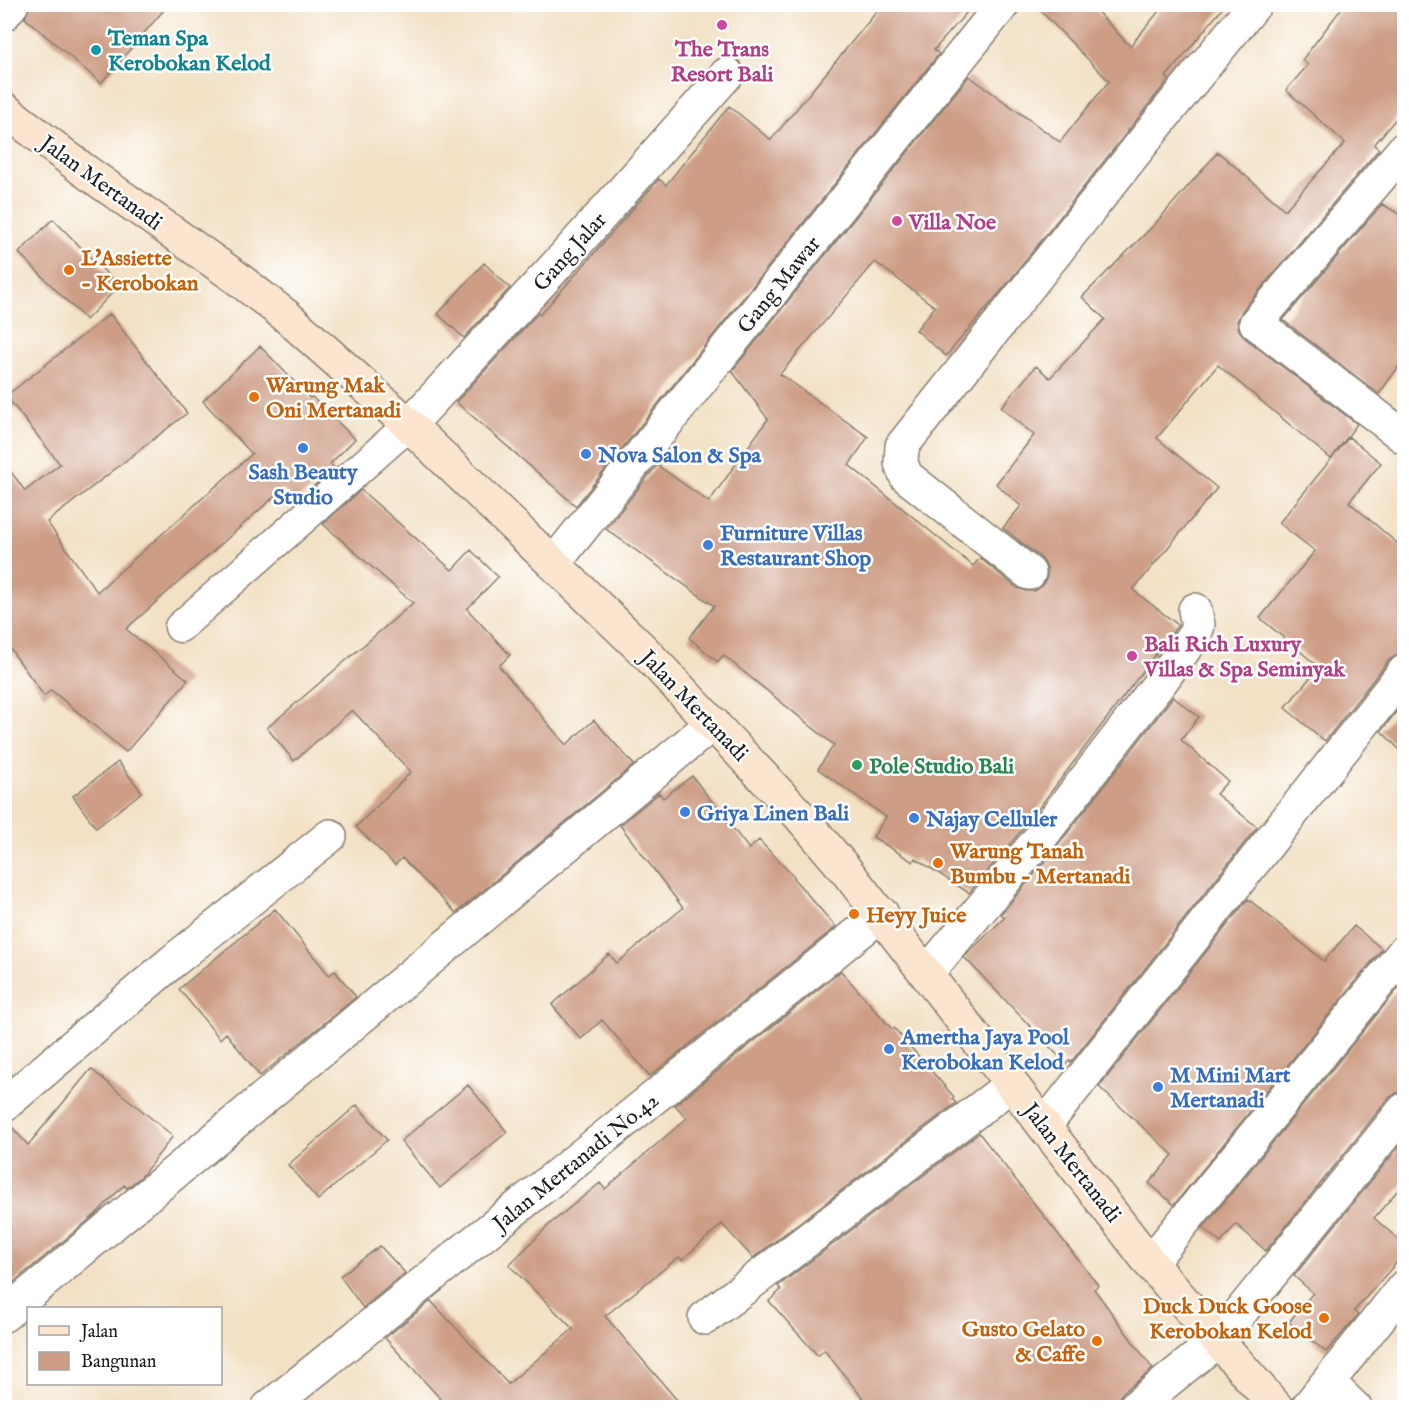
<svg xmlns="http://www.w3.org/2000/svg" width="1409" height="1412" viewBox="0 0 1409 1412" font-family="'IM FELL English',serif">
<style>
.building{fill:#cd9d85}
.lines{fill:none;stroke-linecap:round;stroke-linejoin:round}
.lane-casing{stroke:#877e70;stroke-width:33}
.street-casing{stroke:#877e70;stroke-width:36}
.secondary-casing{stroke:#877e70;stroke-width:36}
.lane{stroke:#fff;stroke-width:30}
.street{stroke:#fff;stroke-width:33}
.secondary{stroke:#fce5cf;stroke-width:33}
.hotel-dot{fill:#d1479c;stroke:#fff;stroke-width:2}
.culture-dot{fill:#0f9aa8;stroke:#fff;stroke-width:2}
.food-dot{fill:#e8710a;stroke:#fff;stroke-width:2}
.shop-dot{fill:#3f7fe0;stroke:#fff;stroke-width:2}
.leisure-dot{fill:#2e9e5b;stroke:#fff;stroke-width:2}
.labels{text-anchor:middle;stroke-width:5;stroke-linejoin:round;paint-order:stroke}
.culture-label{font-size:22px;font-weight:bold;fill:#0d838f;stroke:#fff;text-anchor:start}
.hotel-label{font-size:22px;font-weight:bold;fill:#b23c85;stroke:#fff;text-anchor:start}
.street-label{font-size:22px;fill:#1c1c1c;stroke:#fff}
.food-label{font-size:22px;font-weight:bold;fill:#c56008;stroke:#fff;text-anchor:start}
.shop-label{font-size:22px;font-weight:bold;fill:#366cbe;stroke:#fff;text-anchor:start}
.leisure-label{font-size:22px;font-weight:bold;fill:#27864d;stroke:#fff;text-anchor:start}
</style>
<rect width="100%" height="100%" fill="#fff"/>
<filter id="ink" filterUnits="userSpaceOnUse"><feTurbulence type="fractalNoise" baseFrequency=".0167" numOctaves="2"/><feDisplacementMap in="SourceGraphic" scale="12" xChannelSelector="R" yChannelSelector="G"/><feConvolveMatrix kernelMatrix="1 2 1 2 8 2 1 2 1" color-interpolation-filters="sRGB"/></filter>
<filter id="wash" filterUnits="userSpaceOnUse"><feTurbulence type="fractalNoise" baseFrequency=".008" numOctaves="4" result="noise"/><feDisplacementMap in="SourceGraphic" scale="24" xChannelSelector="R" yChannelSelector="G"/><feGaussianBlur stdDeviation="1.35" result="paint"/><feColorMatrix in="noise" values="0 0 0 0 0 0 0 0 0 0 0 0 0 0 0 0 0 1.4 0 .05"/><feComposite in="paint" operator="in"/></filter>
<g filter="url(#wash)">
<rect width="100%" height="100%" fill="#f2e1c5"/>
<g id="blocks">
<!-- building -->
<path class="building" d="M 30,4 L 169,4 L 101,83 L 25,18 Z
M 883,4 L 974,4 L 934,50 L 939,54 L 576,506 L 456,402 L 538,313 L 540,315 L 659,179 L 666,185 L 729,106 L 771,140 Z
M 1034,4 L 1090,4 L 1130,46 L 1165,4 L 1226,4 L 1166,77 L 1169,79 L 1007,284 L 946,356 L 916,330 L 935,307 L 875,262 L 780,374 L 868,437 L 849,465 L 973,566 L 980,558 L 1017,588 L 1026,591 L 1035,591 L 1043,585 L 1047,576 L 1047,567 L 1041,558 L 1003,528 L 1021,506 L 996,484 L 1034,435 L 1001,407 L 1036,366 L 1050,378 L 1105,319 L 1082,297 L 1154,225 L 1218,152 L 1285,210 L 1345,143 L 1286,90 L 1308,65 L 1302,60 L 1345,4 L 1404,4 L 1404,109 L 1374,145 L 1379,149 L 1242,311 L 1237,321 L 1239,330 L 1245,338 L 1357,424 L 1331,459 L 1218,365 L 1157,438 L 1217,488 L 1133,590 L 1178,625 L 1025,826 L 969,893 L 915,858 L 913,862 L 873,837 L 886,817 L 818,769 L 834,745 L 723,655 L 718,662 L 689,638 L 714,606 L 606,529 L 657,465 L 709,502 L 768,419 L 732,371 L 969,76 L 1060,142 L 1109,81 Z
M 1382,204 L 1404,217 L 1404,359 L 1379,394 L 1283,320 Z
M 53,219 L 119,286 L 86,320 L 19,253 Z
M 484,263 L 510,288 L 464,338 L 438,314 Z
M 110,314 L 187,413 L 47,522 L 97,592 L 252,454 L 203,401 L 260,346 L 310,398 L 312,397 L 355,439 L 330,464 L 335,468 L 296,501 L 283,489 L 126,629 L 188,680 L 126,752 L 51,690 L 44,696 L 4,640 L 4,462 L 25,491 L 60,464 L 6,396 Z
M 1349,437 L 1381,463 L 1349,502 L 1404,549 L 1404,654 L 1397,655 L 1389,660 L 1325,741 L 1285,708 L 1319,667 L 1260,618 L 1315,551 L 1279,523 Z
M 361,490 L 452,570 L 471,550 L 498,577 L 467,609 L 510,655 L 499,666 L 566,745 L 594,720 L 634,765 L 456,913 L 402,858 L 395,865 L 356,827 L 411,772 L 352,710 L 294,761 L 267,728 L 413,603 L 323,524 Z
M 1173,697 L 1199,717 L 1181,740 L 1228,781 L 1216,794 L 1257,827 L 1071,1062 L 1070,1060 L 1066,1064 L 964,957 L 1005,917 L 1001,914 L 1055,849 Z
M 1404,702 L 1404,754 L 1381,731 Z
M 118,762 L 142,792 L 96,828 L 73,796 Z
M 692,776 L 749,849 L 759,840 L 795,878 L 794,879 L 836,927 L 650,1076 L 602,1020 L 581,1039 L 552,1005 L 609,954 L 617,963 L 683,908 L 620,825 L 659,793 L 663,798 Z
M 1248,899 L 1324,961 L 1354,926 L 1382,949 L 1174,1205 L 1149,1183 L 1173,1155 L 1099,1087 Z
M 275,909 L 329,975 L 335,971 L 356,997 L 260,1076 L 226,1033 L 220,1039 L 179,989 Z
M 841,971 L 892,1029 L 894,1028 L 954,1097 L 952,1099 L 956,1103 L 753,1258 L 722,1224 L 682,1260 L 679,1257 L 605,1316 L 683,1407 L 448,1407 L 385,1338 L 431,1301 L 508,1384 L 573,1329 L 509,1265 L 551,1223 L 600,1183 L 605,1189 L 687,1118 L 675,1105 Z
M 1404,981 L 1404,1092 L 1397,1093 L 1389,1098 L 1266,1251 L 1236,1224 L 1221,1243 L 1203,1228 Z
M 91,1069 L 173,1136 L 141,1177 L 127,1188 L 124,1185 L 96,1214 L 4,1290 L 4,1123 L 8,1123 L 28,1145 Z
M 468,1085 L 507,1132 L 440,1188 L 401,1141 Z
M 357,1105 L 387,1140 L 318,1200 L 288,1165 Z
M 979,1133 L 1098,1285 L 1094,1289 L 1153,1369 L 1122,1393 L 1117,1401 L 1116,1407 L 870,1407 L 824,1350 L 818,1356 L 769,1301 L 781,1290 L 778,1286 Z
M 1404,1140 L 1404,1183 L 1374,1218 L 1404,1244 L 1404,1254 L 1354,1311 L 1358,1315 L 1326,1352 L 1289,1322 L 1313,1293 L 1294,1276 Z
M 380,1246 L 405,1273 L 363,1308 L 340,1276 Z"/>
</g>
</g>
<g filter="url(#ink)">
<use href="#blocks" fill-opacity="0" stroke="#877e70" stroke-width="1.5"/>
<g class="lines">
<defs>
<path id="lane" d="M 180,627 L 409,425
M 1328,1380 L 1357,1408"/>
<path id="street" d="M 4,14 L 12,4
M 1404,149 L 1256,323 L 1404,437
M 409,425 L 566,255 L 727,74
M 554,563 L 1003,4
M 1029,573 L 906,476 L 901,463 L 902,446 L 1167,112 L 1255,4
M 927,973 L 1040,838 L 1162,680 L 1195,634 L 1198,625 L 1195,610
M 4,1105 L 173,961 L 330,836
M 1045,1125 L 1404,672
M 1150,1263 L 1404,952
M 4,1315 L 713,723
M 705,1318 L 1012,1084
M 268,1408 L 882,914
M 1134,1408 L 1218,1340 L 1404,1110
M 1307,1408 L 1404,1287"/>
<path id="secondary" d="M 4,109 L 85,171 L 233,275 L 285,315 L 409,425 L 644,651 L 800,816 L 845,869 L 1150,1263 L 1277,1408"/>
</defs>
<!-- lane casing -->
<use href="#lane" class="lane-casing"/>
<!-- street casing -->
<use href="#street" class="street-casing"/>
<!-- secondary casing -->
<use href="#secondary" class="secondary-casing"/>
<!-- lane -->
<use href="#lane" class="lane"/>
<!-- street -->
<use href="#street" class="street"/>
<!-- secondary -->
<use href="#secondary" class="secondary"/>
</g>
</g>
<!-- markers -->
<g class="hotel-dot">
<circle cx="722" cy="25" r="6"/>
<circle cx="897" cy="221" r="6"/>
<circle cx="1132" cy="656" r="6"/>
</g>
<circle class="culture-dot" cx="96" cy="50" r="6"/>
<g class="food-dot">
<circle cx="69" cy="270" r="6"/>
<circle cx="254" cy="397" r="6"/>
<circle cx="938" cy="863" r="6"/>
<circle cx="854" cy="914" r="6"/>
<circle cx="1324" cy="1318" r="6"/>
<circle cx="1097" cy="1341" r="6"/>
</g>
<g class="shop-dot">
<circle cx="303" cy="448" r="6"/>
<circle cx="586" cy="454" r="6"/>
<circle cx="708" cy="545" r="6"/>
<circle cx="685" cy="812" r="6"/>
<circle cx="914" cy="818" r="6"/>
<circle cx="889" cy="1049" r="6"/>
<circle cx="1158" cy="1087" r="6"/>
</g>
<circle class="leisure-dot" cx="857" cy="765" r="6"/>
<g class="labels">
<!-- culture labels -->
<g class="culture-label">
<text x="108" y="45">Teman Spa<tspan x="108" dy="25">Kerobokan Kelod</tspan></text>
</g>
<!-- hotel labels -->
<g class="hotel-label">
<text x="722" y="56" text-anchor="middle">The Trans<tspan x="722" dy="25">Resort Bali</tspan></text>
<text x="909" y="229">Villa Noe</text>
<text x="1144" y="651">Bali Rich Luxury<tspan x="1144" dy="25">Villas &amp; Spa Seminyak</tspan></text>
</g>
<!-- street labels -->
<g class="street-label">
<text transform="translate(102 182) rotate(36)" y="8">Jalan Mertanadi</text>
<text transform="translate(569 251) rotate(-48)" y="8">Gang Jalar</text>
<text transform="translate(778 284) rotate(-51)" y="8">Gang Mawar</text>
<text transform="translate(695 705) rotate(46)" y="8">Jalan Mertanadi</text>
<text transform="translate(575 1161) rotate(-39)" y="8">Jalan Mertanadi No.42</text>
<text transform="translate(1073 1162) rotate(52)" y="8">Jalan Mertanadi</text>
</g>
<!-- food labels -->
<g class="food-label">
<text x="81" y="265">L'Assiette<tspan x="81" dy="25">- Kerobokan</tspan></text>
<text x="266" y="392">Warung Mak<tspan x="266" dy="25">Oni Mertanadi</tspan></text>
<text x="950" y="858">Warung Tanah<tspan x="950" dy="25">Bumbu - Mertanadi</tspan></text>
<text x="866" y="922">Heyy Juice</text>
<text x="1312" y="1313" text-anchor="end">Duck Duck Goose<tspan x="1312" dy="25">Kerobokan Kelod</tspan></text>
<text x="1085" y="1336" text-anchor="end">Gusto Gelato<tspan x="1085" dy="25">&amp; Caffe</tspan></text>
</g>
<!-- shop labels -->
<g class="shop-label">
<text x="598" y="462">Nova Salon &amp; Spa</text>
<text x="303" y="479" text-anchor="middle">Sash Beauty<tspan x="303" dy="25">Studio</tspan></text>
<text x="720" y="540">Furniture Villas<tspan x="720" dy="25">Restaurant Shop</tspan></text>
<text x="697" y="820">Griya Linen Bali</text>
<text x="926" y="826">Najay Celluler</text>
<text x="901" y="1044">Amertha Jaya Pool<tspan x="901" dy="25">Kerobokan Kelod</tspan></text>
<text x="1170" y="1082">M Mini Mart<tspan x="1170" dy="25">Mertanadi</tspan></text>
</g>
<!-- leisure labels -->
<g class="leisure-label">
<text x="869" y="773">Pole Studio Bali</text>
</g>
</g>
<!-- margin -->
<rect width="1409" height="1412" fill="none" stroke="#fff" stroke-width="24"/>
<!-- legend -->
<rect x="27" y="1307" width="195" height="78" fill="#ffffff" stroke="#a4a4a4" stroke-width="1.5"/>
<rect x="39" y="1326" width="30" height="9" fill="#fce5cf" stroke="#a4a4a4" stroke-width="1.5"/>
<text x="81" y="1337" font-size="18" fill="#1c1c1c">Jalan</text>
<rect x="39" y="1352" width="30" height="18" fill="#cd9d85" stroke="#a4a4a4" stroke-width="1.5"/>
<text x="81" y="1367" font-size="18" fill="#1c1c1c">Bangunan</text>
</svg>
